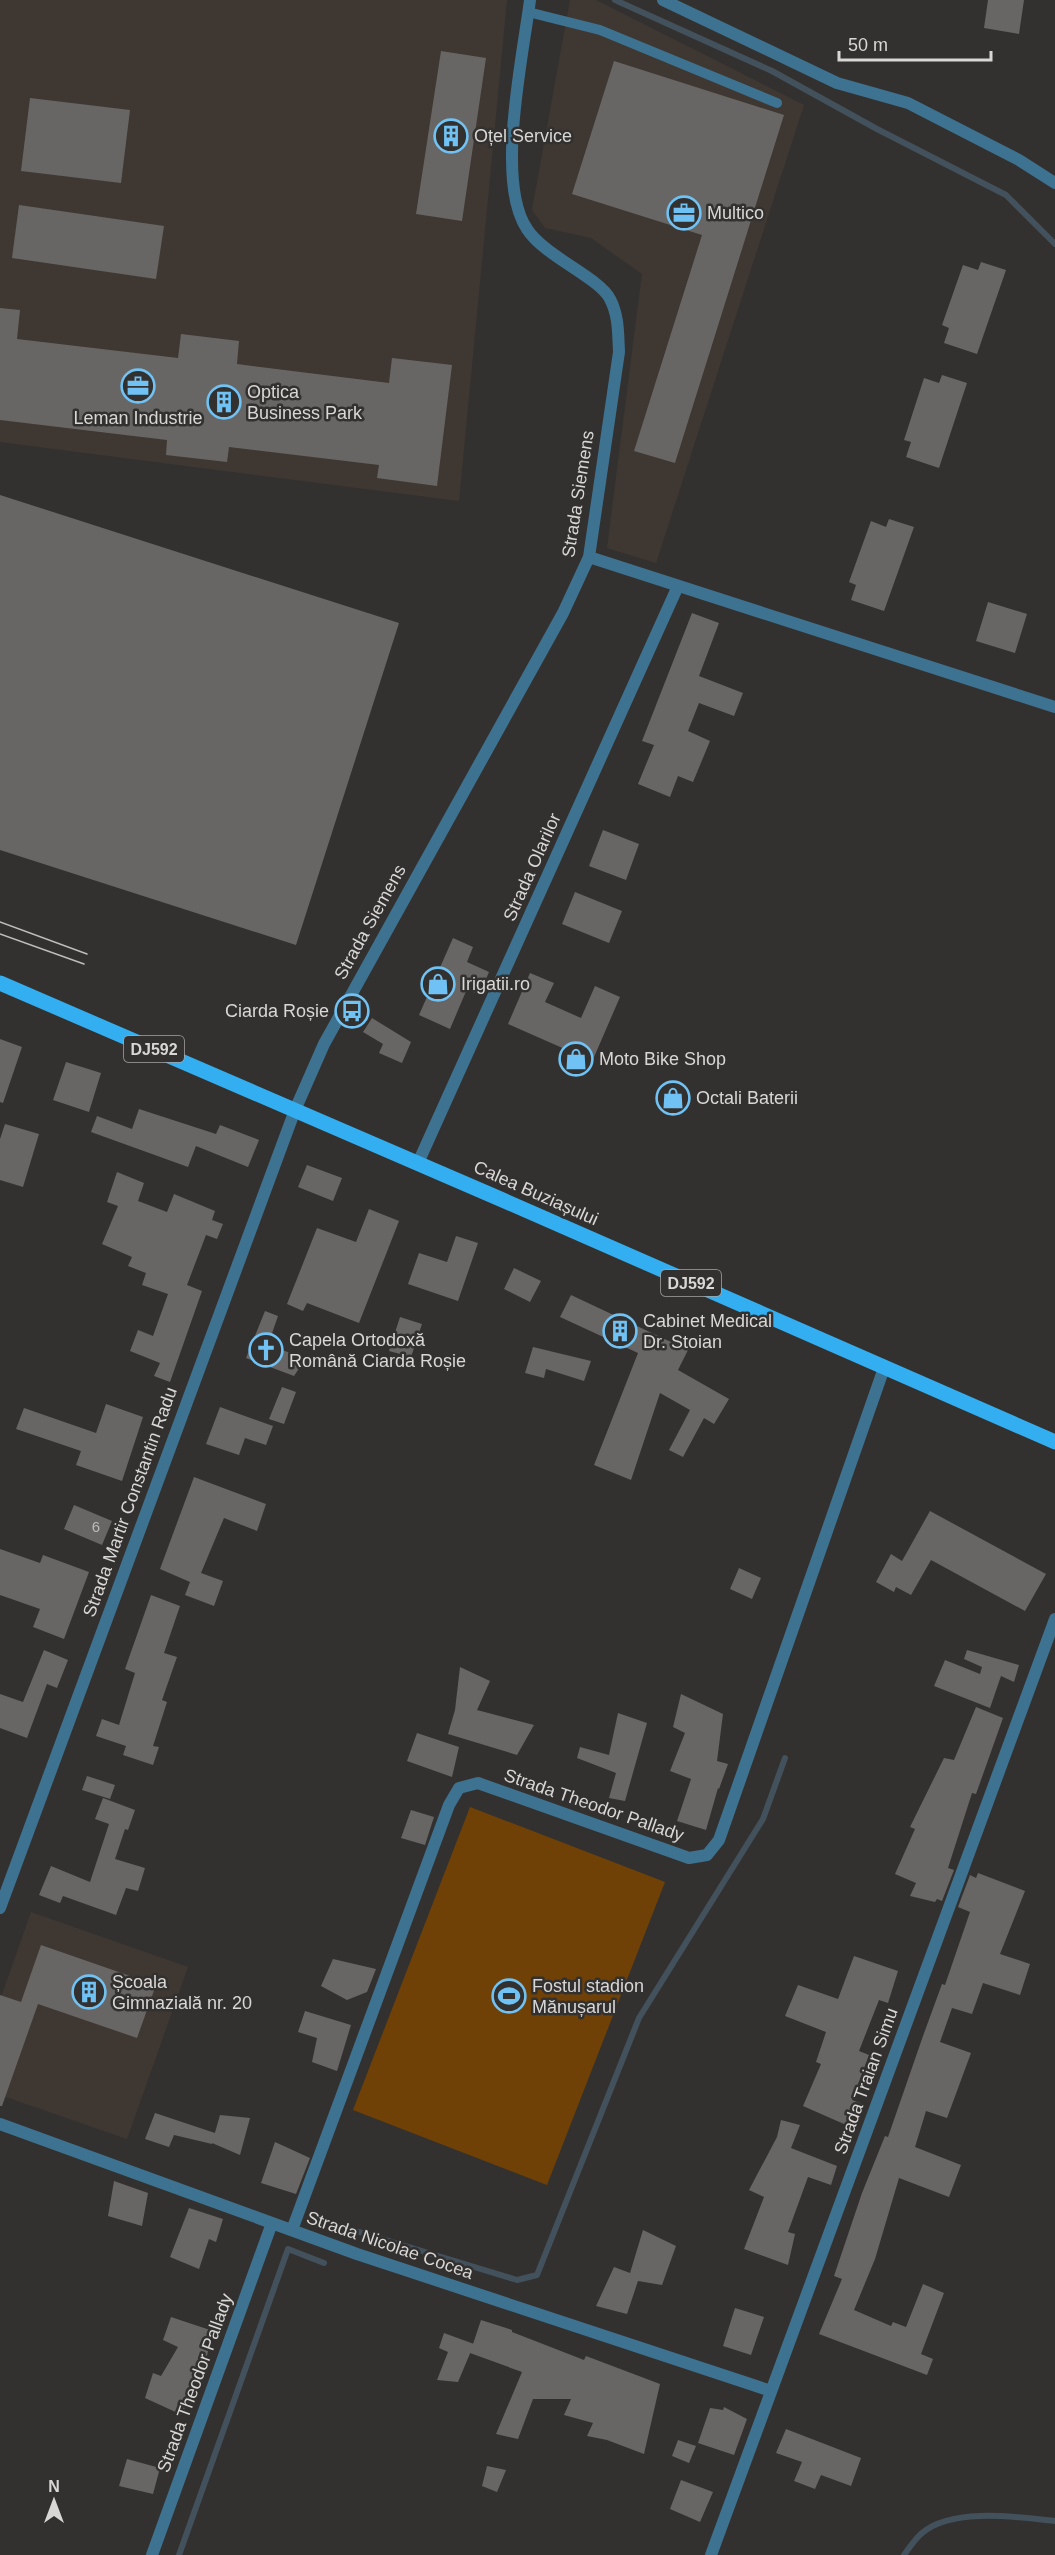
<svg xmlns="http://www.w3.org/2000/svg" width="1055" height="2555" viewBox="0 0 1055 2555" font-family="Arial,sans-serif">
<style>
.built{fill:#3f3832}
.green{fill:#6f4107}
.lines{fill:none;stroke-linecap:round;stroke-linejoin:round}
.stream{stroke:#42515c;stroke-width:6}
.building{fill:#686664}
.service{stroke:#3e7291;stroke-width:10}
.minor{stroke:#3e7291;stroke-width:12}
.tertiary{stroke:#3e7291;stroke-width:12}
.primary{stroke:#33aff1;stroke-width:15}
.tram{stroke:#bebdbb;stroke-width:1.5}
.labels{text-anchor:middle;stroke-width:5;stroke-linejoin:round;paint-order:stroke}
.number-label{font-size:15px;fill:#bcbbba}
.shield{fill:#33312f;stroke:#a6a5a4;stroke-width:1.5}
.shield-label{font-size:16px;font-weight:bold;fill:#d8d7d6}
.poi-label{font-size:18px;fill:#d8d7d6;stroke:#33312f;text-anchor:start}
.street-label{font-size:18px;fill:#d8d7d6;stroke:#33312f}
</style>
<rect width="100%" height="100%" fill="#33312f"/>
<!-- built -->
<path class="built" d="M 0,0 L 507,0 L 459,501 L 0,442 Z
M 570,0 L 596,0 L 804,105 L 656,563 L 607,548 L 642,274 L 591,238 L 545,228 L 532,210 Z
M 31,1912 L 188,1967 L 127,2139 L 0,2095 L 0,2000 Z"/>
<!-- green -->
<path class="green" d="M 470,1807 L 665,1882 L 547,2185 L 353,2110 Z"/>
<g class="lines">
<!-- stream -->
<path class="stream" d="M 615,0 L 772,71 L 877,129 L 1006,195 L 1055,244
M 310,2217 L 517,2280 L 537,2275 L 639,2018 L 763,1819 L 785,1758
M 179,2555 L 288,2249 L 324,2263
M 904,2555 C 909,2548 915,2539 922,2533 C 952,2507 1018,2517 1055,2521"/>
</g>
<!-- building -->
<path class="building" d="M 988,0 L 1024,0 L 1019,34 L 984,28 Z
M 441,51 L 486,58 L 462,221 L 416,214 Z
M 614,61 L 784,115 L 675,463 L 634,451 L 702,235 L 572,194 Z
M 30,98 L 130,110 L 121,183 L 21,171 Z
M 19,205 L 164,226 L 156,279 L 12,258 Z
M 981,262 L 1006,270 L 977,354 L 944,343 L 949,328 L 942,325 L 963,265 L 978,270 Z
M 0,308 L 20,310 L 17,339 L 178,358 L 181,334 L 239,341 L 237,364 L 389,383 L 392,358 L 452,365 L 437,486 L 377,478 L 379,465 L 229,447 L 227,462 L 166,455 L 167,440 L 0,420 Z
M 942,375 L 967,383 L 939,468 L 906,457 L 911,442 L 904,440 L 924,378 L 939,383 Z
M 0,495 L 399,623 L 296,945 L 0,850 Z
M 889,519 L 914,527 L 884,611 L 851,600 L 856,585 L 849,582 L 871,521 L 886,527 Z
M 988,602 L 1027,614 L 1015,653 L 976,641 Z
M 692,613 L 719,623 L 699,676 L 743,693 L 734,716 L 699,703 L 688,731 L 710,741 L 693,782 L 678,776 L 670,797 L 638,784 L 654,745 L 642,741 Z
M 603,830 L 639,844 L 626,880 L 589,866 Z
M 575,892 L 622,911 L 609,943 L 562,924 Z
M 453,938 L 473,947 L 467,962 L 489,972 L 479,995 L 467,989 L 450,1029 L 419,1015 Z
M 530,973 L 554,983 L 545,1002 L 581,1018 L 595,986 L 620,997 L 588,1071 L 563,1060 L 567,1050 L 508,1024 Z
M 372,1018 L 411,1042 L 402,1063 L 379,1053 L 383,1044 L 363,1032 Z
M 0,1039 L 22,1047 L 3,1103 L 0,1102 Z
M 66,1062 L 101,1073 L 89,1112 L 53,1100 Z
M 139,1109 L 216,1134 L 220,1125 L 259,1140 L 248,1167 L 196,1146 L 188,1167 L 91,1132 L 97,1116 L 132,1129 Z
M 5,1124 L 39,1134 L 23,1187 L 0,1180 L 0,1139 Z
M 307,1165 L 342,1178 L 333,1201 L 298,1187 Z
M 117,1172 L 144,1183 L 138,1201 L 167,1212 L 174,1194 L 215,1211 L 212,1220 L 223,1224 L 217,1239 L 206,1235 L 187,1285 L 202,1291 L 170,1382 L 154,1376 L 160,1363 L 130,1351 L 138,1330 L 153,1336 L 168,1294 L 142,1285 L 146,1273 L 128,1266 L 132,1257 L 102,1244 L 118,1206 L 107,1202 Z
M 369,1209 L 399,1221 L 359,1323 L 307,1303 L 303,1311 L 287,1304 L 317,1228 L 356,1242 Z
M 456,1236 L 478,1243 L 458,1301 L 408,1284 L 419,1253 L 447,1262 Z
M 514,1268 L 541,1281 L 530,1302 L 504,1289 Z
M 571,1295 L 688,1350 L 678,1370 L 729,1399 L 714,1424 L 704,1418 L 683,1457 L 669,1450 L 690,1410 L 660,1393 L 631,1480 L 594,1465 L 638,1353 L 560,1317 Z
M 265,1311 L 278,1316 L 268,1345 L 296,1355 L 300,1361 L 300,1367 L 294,1376 L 246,1358 Z
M 400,1317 L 422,1324 L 411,1357 L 389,1351 Z
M 533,1347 L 591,1361 L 584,1381 L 546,1369 L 544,1378 L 525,1373 Z
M 282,1387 L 296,1392 L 284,1424 L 269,1419 Z
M 106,1404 L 143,1417 L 122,1481 L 76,1465 L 81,1451 L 16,1429 L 24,1408 L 96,1433 Z
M 220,1407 L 273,1426 L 266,1445 L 245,1438 L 239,1455 L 206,1444 Z
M 194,1477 L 266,1504 L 257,1531 L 224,1518 L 201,1573 L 223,1581 L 214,1606 L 185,1595 L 190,1582 L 160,1569 Z
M 74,1505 L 112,1521 L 102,1545 L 64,1529 Z
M 930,1511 L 1046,1574 L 1025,1611 L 931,1560 L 911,1595 L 896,1587 L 894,1592 L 876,1582 L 891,1554 L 902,1561 Z
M 0,1549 L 40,1563 L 43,1555 L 89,1572 L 64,1639 L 33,1627 L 40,1609 L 0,1595 Z
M 739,1568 L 761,1578 L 752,1599 L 730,1589 Z
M 151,1595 L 180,1606 L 164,1653 L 177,1657 L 162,1700 L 167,1702 L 153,1746 L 159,1747 L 153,1765 L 123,1755 L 126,1746 L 96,1736 L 102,1719 L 119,1725 L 135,1673 L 125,1669 Z
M 44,1650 L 68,1660 L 57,1688 L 47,1684 L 27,1738 L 0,1728 L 0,1694 L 23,1702 Z
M 967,1650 L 1019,1665 L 1014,1682 L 1001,1676 L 990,1708 L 934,1686 L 945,1660 L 980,1674 L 982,1667 L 964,1659 Z
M 460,1667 L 490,1681 L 477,1710 L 534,1725 L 517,1755 L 448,1734 L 455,1710 Z
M 681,1694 L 723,1714 L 717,1761 L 728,1764 L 719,1789 L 718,1788 L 706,1830 L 677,1821 L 691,1779 L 670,1771 L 685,1733 L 673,1727 Z
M 976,1707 L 1003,1718 L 976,1794 L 972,1793 L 948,1868 L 954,1870 L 942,1901 L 937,1899 L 935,1902 L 910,1896 L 916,1883 L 895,1874 L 915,1829 L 910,1827 L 944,1758 L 954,1760 Z
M 618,1713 L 647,1723 L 625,1801 L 609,1798 L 616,1773 L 577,1758 L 580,1747 L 609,1755 Z
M 417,1733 L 459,1747 L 452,1777 L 407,1761 Z
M 87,1776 L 115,1785 L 110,1799 L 82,1790 Z
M 103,1798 L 135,1810 L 128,1830 L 125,1829 L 115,1859 L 145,1868 L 138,1891 L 126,1888 L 116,1915 L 63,1896 L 60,1903 L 39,1895 L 51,1866 L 90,1882 L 109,1824 L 95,1819 Z
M 411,1810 L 434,1817 L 425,1845 L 401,1838 Z
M 978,1873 L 1025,1891 L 1000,1954 L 1030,1964 L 1020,1995 L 983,1983 L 972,2014 L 952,2008 L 940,2042 L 971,2053 L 947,2118 L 926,2111 L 915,2147 L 961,2165 L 949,2197 L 899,2178 L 875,2259 L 854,2310 L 891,2326 L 893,2322 L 906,2327 L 923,2284 L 944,2293 L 921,2354 L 933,2359 L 927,2375 L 819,2334 L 842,2279 L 834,2276 L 862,2193 L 885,2136 L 888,2137 L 923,2036 L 942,1984 L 945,1985 L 970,1912 L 958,1907 L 970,1875 L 976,1878 Z
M 41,1945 L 156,1985 L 137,2038 L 38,2004 L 2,2106 L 0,2106 L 0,1995 L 21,2002 Z
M 854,1956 L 898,1971 L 888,2003 L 879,2000 L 859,2051 L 869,2055 L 852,2100 L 863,2104 L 853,2128 L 803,2106 L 821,2064 L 816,2062 L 826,2032 L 785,2016 L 798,1985 L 838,1999 Z
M 333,1959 L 376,1969 L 367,1992 L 347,2000 L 321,1986 Z
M 305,2011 L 351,2025 L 337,2071 L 312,2062 L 317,2038 L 298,2032 Z
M 155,2113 L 215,2133 L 212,2144 L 174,2135 L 169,2147 L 145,2139 Z
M 220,2115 L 250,2118 L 240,2155 L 212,2143 Z
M 781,2120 L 800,2125 L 791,2148 L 837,2166 L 831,2185 L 808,2177 L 788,2232 L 795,2234 L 788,2265 L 744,2249 L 764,2197 L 749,2190 L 777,2137 Z
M 275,2142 L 310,2158 L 296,2194 L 261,2183 Z
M 114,2181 L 148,2193 L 142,2226 L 108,2216 Z
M 189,2208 L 223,2219 L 216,2242 L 209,2239 L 199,2269 L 170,2257 Z
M 643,2230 L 676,2246 L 662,2285 L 638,2281 L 627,2314 L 596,2306 L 614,2267 L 630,2273 Z
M 735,2308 L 764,2317 L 751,2355 L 723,2346 Z
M 171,2317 L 213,2331 L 204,2368 L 201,2367 L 182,2415 L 145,2398 L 153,2373 L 161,2376 L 178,2347 L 163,2340 Z
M 481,2320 L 512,2330 L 512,2332 L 584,2360 L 586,2356 L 660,2384 L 644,2454 L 607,2440 L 587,2436 L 593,2423 L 564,2415 L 571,2399 L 533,2399 L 518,2439 L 496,2434 L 522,2372 L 470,2353 Z
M 444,2333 L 474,2344 L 458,2382 L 437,2380 L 448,2352 L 439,2348 Z
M 724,2407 L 747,2419 L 734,2455 L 698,2443 L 710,2408 L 723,2410 Z
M 786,2429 L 861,2458 L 851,2486 L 821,2475 L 815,2489 L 794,2481 L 802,2462 L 776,2453 Z
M 678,2440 L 696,2446 L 689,2463 L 672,2456 Z
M 127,2459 L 160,2468 L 153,2494 L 119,2486 Z
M 487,2466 L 506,2470 L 497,2492 L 482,2486 Z
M 681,2480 L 713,2492 L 700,2522 L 670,2509 Z"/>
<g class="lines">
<!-- service -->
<path class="service" d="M 528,12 L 600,30 L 777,103"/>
<!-- minor -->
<path class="minor" d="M 663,0 L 837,83 L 908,103 L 1019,160 L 1055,183
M 589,557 L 1055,707
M 295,1110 L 324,1044 L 563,613 L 589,557 L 619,352 C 618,334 619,316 610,299 C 600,278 544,256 527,229 C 495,182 523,56 530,0
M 418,1163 L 678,586
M 0,2124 L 357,2254 L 771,2391
M 292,2230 L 449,1805 L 459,1788 L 478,1783 L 689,1858 L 707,1855 L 719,1840 L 884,1368
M 152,2555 L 272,2223
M 711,2555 L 1055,1619"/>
<!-- tertiary -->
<path class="tertiary" d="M 0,1908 L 295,1110"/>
<!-- primary -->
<path class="primary" d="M 0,983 L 498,1198 L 1055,1442"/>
<!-- tram -->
<path class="tram" d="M 0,922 L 87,954
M 0,934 L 84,964"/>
</g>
<!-- icons -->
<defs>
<symbol id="building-ring" viewBox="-11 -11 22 22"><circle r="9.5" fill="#33312f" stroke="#70c2f4" stroke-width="1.5"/><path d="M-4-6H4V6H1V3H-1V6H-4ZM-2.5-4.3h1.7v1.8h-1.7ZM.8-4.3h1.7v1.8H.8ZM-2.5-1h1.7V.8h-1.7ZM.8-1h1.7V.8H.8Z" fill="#70c2f4"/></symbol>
<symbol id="office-ring" viewBox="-11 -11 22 22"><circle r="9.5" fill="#33312f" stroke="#70c2f4" stroke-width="1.5"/><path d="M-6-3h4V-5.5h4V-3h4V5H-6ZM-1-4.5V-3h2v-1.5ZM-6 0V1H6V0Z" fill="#70c2f4"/></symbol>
<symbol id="shop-ring" viewBox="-11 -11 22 22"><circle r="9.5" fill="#33312f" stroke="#70c2f4" stroke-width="1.5"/><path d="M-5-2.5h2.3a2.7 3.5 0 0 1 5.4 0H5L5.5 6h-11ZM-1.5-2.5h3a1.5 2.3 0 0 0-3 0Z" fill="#70c2f4"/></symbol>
<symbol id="bus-ring" viewBox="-11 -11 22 22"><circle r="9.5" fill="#33312f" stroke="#70c2f4" stroke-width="1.5"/><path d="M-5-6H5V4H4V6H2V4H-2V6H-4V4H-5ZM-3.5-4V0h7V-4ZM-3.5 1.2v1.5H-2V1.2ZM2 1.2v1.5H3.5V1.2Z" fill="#70c2f4"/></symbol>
<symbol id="church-ring" viewBox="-11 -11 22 22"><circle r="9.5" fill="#33312f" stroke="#70c2f4" stroke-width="1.5"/><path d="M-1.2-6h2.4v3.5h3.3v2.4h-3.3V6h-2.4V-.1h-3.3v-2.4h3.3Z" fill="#70c2f4"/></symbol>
<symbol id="stadium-ring" viewBox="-11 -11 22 22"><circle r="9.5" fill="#33312f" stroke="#70c2f4" stroke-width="1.5"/><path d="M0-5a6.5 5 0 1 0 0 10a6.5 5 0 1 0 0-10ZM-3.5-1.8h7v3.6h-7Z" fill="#70c2f4"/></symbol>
</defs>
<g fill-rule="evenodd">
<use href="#building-ring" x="432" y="117" width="38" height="38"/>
<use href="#office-ring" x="665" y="194" width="38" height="38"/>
<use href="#office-ring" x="119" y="367" width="38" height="38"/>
<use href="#building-ring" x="205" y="383" width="38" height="38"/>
<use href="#shop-ring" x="419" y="965" width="38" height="38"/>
<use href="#bus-ring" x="333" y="992" width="38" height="38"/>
<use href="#shop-ring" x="557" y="1040" width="38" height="38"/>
<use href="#shop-ring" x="654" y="1079" width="38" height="38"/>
<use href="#building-ring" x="601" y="1312" width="38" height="38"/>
<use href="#church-ring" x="247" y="1331" width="38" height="38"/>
<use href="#building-ring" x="70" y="1973" width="38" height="38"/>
<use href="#stadium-ring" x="490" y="1977" width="38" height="38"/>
</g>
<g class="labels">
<!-- number labels -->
<g class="number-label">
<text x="96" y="1532">6</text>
</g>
<!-- shield labels -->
<g class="shield">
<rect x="124" y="1036" width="60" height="26" rx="4.5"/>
<rect x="661" y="1270" width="60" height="26" rx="4.5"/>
</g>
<g class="shield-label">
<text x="154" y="1055">DJ592</text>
<text x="691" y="1289">DJ592</text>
</g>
<!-- poi labels -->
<g class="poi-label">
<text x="474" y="142">Oțel Service</text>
<text x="707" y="219">Multico</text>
<text x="247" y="398">Optica<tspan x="247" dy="21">Business Park</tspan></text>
<text x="138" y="424" text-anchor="middle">Leman Industrie</text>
<text x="461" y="990">Irigatii.ro</text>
<text x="329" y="1017" text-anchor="end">Ciarda Roșie</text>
<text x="599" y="1065">Moto Bike Shop</text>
<text x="696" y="1104">Octali Baterii</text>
<text x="643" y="1327">Cabinet Medical<tspan x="643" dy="21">Dr. Stoian</tspan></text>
<text x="289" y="1346">Capela Ortodoxă<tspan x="289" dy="21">Română Ciarda Roșie</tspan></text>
<text x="112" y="1988">Școala<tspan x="112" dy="21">Gimnazială nr. 20</tspan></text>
<text x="532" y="1992">Fostul stadion<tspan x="532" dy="21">Mănușarul</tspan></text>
</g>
<!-- street labels -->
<g class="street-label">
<text transform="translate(578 494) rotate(-81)" y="6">Strada Siemens</text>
<text transform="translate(532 867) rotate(-66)" y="6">Strada Olarilor</text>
<text transform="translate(370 922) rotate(-61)" y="6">Strada Siemens</text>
<text transform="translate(536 1193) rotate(24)" y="6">Calea Buziașului</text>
<text transform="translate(130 1502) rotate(-70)" y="6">Strada Martir Constantin Radu</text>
<text transform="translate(594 1805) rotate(19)" y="6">Strada Theodor Pallady</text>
<text transform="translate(866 2081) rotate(-70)" y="6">Strada Traian Simu</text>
<text transform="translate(390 2245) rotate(19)" y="6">Strada Nicolae Cocea</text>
<text transform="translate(195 2383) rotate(-70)" y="6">Strada Theodor Pallady</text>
</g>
</g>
<!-- north arrow -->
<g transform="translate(54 2501)" stroke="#33312f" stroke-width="4.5" paint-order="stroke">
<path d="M0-4.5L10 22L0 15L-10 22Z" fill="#d8d7d6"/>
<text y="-9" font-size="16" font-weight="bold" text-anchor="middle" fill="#d8d7d6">N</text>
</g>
<!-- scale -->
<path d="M839 51v9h152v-9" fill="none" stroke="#d8d7d6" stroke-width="3"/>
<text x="848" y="51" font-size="18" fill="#d8d7d6" stroke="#33312f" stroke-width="4.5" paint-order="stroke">50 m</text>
</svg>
